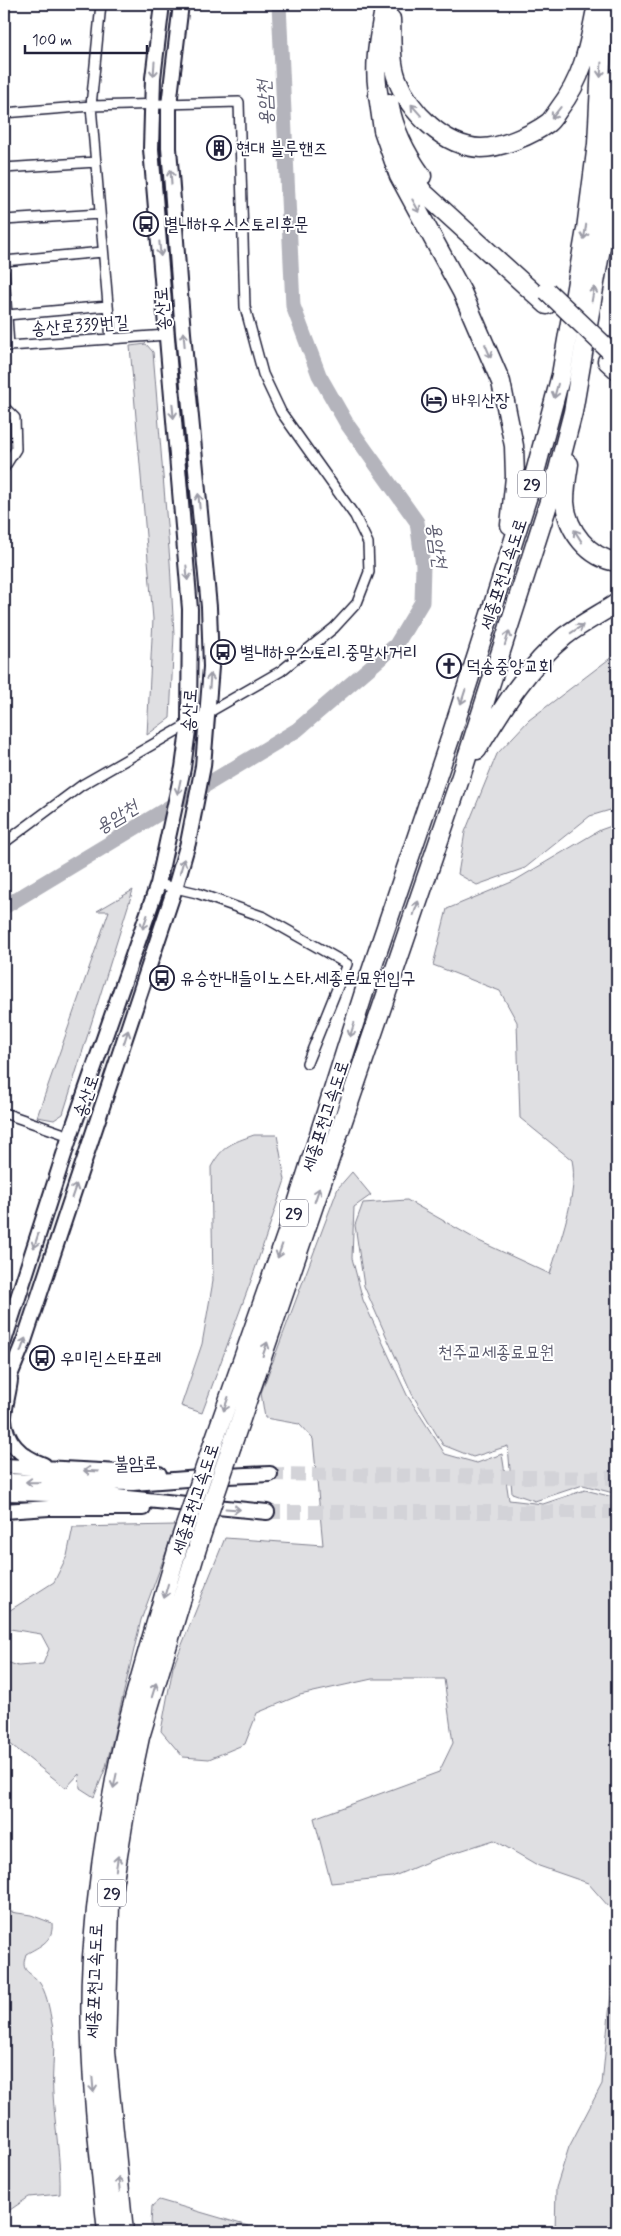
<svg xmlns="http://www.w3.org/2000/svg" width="621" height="2236" viewBox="0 0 621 2236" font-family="Mynerve,'Poor Story',sans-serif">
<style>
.green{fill:#dfdfe2;stroke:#80808e}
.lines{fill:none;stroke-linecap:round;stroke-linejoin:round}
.river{stroke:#b4b4bc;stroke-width:15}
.secondary-tunnel{stroke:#d3d3d8;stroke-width:14;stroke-dasharray:14 7;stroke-linecap:butt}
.street-casing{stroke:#22223b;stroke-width:12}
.secondary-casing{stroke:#22223b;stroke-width:18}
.highway-casing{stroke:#22223b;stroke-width:21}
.street{stroke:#fff;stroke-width:9}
.secondary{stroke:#fff;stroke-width:14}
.highway{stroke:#fff;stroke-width:18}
.highway-bridge-casing{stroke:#22223b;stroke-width:21;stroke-linecap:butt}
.highway-bridge{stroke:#fff;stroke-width:18}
.oneway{stroke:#9c9ca7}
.labels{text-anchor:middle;stroke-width:4;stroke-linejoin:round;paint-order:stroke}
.shield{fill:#fff;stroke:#646476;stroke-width:1}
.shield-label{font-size:16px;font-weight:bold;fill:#22223b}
.poi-label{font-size:18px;fill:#22223b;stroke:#fff;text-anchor:start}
.street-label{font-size:18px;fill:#22223b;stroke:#fff}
.park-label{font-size:18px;fill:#5b5b6d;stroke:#fff}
.water-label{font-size:19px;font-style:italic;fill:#5c5c6f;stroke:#fff}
</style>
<rect width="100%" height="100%" fill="#fff"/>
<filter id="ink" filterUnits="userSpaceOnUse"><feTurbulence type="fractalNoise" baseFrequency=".02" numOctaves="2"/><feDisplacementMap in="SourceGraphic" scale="10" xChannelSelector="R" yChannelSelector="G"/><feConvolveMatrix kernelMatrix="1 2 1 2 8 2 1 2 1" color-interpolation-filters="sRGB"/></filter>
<g filter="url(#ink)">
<!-- green -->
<path class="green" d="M 146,344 L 153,352 L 170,562 L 174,635 L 170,718 L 147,735 L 153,619 L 130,346 Z
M 617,653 L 617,808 L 590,816 L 525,868 L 477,885 L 458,874 L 465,832 L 497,754 L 529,720 Z
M 617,824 L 617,1494 L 583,1485 L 535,1501 L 512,1493 L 508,1446 L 473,1457 L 443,1445 L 412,1394 L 364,1286 L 355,1225 L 363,1203 L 407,1200 L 479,1241 L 550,1274 C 559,1243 579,1191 572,1160 L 520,1118 L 517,1022 L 500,991 L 433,965 L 447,909 L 514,881 L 600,830 Z
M 133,890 L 63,1114 L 54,1120 L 37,1117 L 109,911 L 97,911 Z
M 254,1135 L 277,1135 L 285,1180 L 252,1278 L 202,1413 L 181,1406 L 202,1344 L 213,1281 L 211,1167 C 223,1145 232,1143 254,1135 Z
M 352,1172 L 371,1195 L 354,1207 L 352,1258 L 363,1300 L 407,1395 L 445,1454 L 477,1463 L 502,1454 L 509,1500 L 543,1504 L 585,1490 L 617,1498 L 617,2232 L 555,2232 L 556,2188 L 569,2147 L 602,2084 L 616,1943 L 616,1915 L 588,1883 L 539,1866 L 494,1840 L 432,1860 L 392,1877 L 331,1883 L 314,1818 L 439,1772 L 453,1743 L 444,1679 L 372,1679 L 300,1695 L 257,1713 L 245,1744 L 209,1759 L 183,1757 L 161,1731 L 173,1667 L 225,1538 L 323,1545 L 313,1439 L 299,1424 L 265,1418 L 261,1393 L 338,1188 Z
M 176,1525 L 141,1620 L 106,1767 L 94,1797 L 80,1788 L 79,1774 L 66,1788 L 4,1739 L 4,1661 L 18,1666 L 43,1664 L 49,1649 L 41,1634 L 4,1628 L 4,1614 L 54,1582 L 67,1556 L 73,1527 Z
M 4,1911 L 31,1915 L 52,1923 C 54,1941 40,1946 26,1954 C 20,1973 29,1970 39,1982 C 46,1991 49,2007 51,2018 C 57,2043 51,2069 53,2094 C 55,2127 61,2161 60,2194 L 29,2197 L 4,2214 Z
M 159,2200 L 248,2226 L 255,2232 L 154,2232 L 151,2224 L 152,2206 Z"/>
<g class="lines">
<!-- river -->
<path class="river" d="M 4,907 L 297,730 L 396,645 L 422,602 L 423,565 L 417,522 L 347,424 L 319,375 L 293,306 L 279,4"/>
<!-- secondary-tunnel -->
<path class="secondary-tunnel" d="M 270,1474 L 617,1478
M 267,1512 L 617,1512"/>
<defs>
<path id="street" d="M 101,4 L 91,106 L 111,340
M 4,113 L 91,106 L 239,102 L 245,307 L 263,374 L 281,412 L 355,516 L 368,543 L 369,572 L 357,603 L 334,628 L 281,671 L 82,785 L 4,843
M 4,168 L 96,162
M 4,220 L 100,214
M 4,261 L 103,252
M 4,273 L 9,346 L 167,335
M 7,315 L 108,306
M 4,407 L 15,418 L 16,449 L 4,468
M 158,884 L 197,893 L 264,917 L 347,964 L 307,1063
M 4,1113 L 70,1136"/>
<path id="secondary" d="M 4,1341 L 70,1136 L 158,884 L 183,768 L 189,723 L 190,609 L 151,149 L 153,78 L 162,4
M 10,1380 C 9,1391 4,1408 4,1418 C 5,1443 22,1457 44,1465
M 4,1390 L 24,1341 L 175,888 L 188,843 L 203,766 L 211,667 L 209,607 L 183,333 L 169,148 L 169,105 L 181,4
M 4,1466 L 159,1474
M 4,1481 L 133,1483 L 227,1476 L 270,1474
M 4,1493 L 97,1495 L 267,1512
M 4,1511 L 49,1508 L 143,1508"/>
<path id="highway" d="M 391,19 C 392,38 390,61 397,79 C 409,111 444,147 481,148 C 501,148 532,135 548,123 C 552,120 556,113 559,109 C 582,79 588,50 595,14
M 378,95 L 383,130 L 399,176 L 462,292 L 501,382 L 514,446 L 515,477 L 510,525
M 389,103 C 394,130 406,154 422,176
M 381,105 C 371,72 379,36 385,4
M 406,168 L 424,193 L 547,305
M 607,361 L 617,370
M 569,464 C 567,476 565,490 565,502 C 567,531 589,558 617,562
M 477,750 C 502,709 527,667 565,636 C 581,624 600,614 617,603
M 214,1441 L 296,1207 L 367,983 L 451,736 L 533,480 L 561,375 L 586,229 L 597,144 L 604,4
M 232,1445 L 461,776 L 553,489 L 573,412 L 603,236 L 612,155 L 617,78
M 107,2232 C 98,2141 86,2049 92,1957 C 97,1882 108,1806 125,1733 C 141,1670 161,1607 179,1544
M 124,2232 L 106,2051 L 110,1904 L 129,1789 L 140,1737 L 198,1545"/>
</defs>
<!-- street casing -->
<use href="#street" class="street-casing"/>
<!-- secondary casing -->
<use href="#secondary" class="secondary-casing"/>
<!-- highway casing -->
<use href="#highway" class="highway-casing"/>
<!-- street -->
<use href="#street" class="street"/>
<!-- secondary -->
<use href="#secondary" class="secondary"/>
<!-- highway -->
<use href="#highway" class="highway"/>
<defs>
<path id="highway-bridge" d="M 547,291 L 609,350
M 179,1544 L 214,1441
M 198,1545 L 232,1445"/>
</defs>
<!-- highway-bridge casing -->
<use href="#highway-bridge" class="highway-bridge-casing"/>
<!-- highway-bridge -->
<use href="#highway-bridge" class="highway-bridge"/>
</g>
<!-- one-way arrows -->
<defs><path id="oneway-shaft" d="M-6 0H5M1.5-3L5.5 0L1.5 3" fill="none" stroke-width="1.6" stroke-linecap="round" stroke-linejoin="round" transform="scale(1.25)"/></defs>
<g class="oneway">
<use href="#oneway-shaft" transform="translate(154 69) rotate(94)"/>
<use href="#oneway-shaft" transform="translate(601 70) rotate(93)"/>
<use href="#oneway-shaft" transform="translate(416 110) rotate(-131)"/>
<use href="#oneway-shaft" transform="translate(556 113) rotate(128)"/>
<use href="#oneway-shaft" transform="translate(171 177) rotate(-94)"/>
<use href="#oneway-shaft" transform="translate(416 206) rotate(61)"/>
<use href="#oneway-shaft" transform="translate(585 232) rotate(99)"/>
<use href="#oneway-shaft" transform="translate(160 249) rotate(85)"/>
<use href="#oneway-shaft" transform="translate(593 294) rotate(-80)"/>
<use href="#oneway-shaft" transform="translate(184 339) rotate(-95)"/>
<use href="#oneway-shaft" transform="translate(488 351) rotate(67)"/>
<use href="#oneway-shaft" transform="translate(556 391) rotate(105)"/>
<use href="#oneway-shaft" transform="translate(173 411) rotate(85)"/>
<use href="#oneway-shaft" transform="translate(199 501) rotate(-95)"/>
<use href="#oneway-shaft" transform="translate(578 536) rotate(-122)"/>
<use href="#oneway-shaft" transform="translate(187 573) rotate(85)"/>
<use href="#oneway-shaft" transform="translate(577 629) rotate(-33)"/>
<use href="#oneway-shaft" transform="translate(507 638) rotate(-73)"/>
<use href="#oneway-shaft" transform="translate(210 681) rotate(-86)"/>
<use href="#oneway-shaft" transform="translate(463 697) rotate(108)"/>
<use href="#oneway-shaft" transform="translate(179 787) rotate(102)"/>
<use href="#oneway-shaft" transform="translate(182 866) rotate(-74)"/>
<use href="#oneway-shaft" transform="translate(416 908) rotate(-71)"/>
<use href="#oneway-shaft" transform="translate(145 922) rotate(109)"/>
<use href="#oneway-shaft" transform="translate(352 1030) rotate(108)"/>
<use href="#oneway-shaft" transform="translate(126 1037) rotate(-72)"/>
<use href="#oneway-shaft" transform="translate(74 1191) rotate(-71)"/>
<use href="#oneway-shaft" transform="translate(317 1195) rotate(-71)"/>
<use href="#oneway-shaft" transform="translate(36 1241) rotate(108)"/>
<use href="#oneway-shaft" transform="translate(280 1251) rotate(109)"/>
<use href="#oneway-shaft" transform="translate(23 1345) rotate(-70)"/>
<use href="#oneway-shaft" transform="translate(265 1349) rotate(-71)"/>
<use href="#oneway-shaft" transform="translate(226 1404) rotate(109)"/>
<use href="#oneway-shaft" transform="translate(91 1471) rotate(-177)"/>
<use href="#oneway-shaft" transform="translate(33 1482) rotate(-179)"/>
<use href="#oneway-shaft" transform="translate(233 1509) rotate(4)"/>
<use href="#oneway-shaft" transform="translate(166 1591) rotate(106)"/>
<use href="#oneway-shaft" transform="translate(154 1690) rotate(-73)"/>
<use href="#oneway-shaft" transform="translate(115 1781) rotate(102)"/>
<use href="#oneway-shaft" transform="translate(117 1863) rotate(-81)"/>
<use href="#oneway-shaft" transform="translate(93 2085) rotate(85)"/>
<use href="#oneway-shaft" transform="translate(119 2184) rotate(-96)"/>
</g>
</g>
<!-- icons -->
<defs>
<symbol id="building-ring" viewBox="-11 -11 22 22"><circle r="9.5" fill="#fff" stroke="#22223b" stroke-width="1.5"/><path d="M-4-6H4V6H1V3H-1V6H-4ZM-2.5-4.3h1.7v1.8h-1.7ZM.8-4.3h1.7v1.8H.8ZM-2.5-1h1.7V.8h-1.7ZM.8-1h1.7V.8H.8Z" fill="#22223b"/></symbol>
<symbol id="bus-ring" viewBox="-11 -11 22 22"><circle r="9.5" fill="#fff" stroke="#22223b" stroke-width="1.5"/><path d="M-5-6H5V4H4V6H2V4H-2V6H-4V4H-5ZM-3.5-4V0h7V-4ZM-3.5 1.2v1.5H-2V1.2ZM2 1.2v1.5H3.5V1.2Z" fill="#22223b"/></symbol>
<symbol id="hotel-ring" viewBox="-11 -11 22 22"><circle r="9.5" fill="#fff" stroke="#22223b" stroke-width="1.5"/><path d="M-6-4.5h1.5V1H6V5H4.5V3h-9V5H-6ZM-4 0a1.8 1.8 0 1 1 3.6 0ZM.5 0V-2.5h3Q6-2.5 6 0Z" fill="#22223b"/></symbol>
<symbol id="church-ring" viewBox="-11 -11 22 22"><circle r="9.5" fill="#fff" stroke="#22223b" stroke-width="1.5"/><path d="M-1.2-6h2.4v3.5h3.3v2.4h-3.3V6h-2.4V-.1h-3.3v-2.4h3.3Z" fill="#22223b"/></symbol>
</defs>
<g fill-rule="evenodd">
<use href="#building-ring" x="205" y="134" width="28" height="28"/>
<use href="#bus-ring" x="132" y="210" width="28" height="28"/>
<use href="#hotel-ring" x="420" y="386" width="28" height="28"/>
<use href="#bus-ring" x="209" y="638" width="28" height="28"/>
<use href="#church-ring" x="435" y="652" width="28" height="28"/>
<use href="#bus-ring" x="148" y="964" width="28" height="28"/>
<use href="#bus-ring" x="28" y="1344" width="28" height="28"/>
</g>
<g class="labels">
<!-- shield labels -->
<g class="shield">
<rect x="518" y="470.5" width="28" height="27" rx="4"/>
<rect x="280" y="1199.5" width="28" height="27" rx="4"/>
<rect x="98" y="1879.5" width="28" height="27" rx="4"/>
</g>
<g class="shield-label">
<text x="532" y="490">29</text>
<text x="294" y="1219">29</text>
<text x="112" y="1899">29</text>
</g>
<!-- poi labels -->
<g class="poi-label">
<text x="236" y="154">현대 블루핸즈</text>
<text x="164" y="230">별내하우스스토리후문</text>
<text x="452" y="406">바위산장</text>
<text x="240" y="658">별내하우스토리.중말사거리</text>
<text x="466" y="672">덕송중앙교회</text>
<text x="180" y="984">유승한내들이노스타.세종로묘원입구</text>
<text x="60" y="1364">우미린스타포레</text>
</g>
<!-- street labels -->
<g class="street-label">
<text transform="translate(162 309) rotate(-94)" y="6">송산로</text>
<text transform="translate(80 325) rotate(-4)" y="6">송산로339번길</text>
<text transform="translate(503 574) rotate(-72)" y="6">세종포천고속도로</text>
<text transform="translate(189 710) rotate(-86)" y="6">송산로</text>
<text transform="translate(86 1096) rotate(-71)" y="6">송산로</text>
<text transform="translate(325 1116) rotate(-72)" y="6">세종포천고속도로</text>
<text transform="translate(136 1463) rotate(-2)" y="6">불암로</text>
<text transform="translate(195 1499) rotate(-72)" y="6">세종포천고속도로</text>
<text transform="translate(94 1981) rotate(-88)" y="6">세종포천고속도로</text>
</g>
<!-- park labels -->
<g class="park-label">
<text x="496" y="1358">천주교세종료묘원</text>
</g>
<!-- water labels -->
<g class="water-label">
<text transform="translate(264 103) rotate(-93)" y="7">용암천</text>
<text transform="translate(438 545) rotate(82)" y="7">용암천</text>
<text transform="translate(116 816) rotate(-31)" y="7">용암천</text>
</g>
</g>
<!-- margin -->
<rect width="621" height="2236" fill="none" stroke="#fff" stroke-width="20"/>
<rect x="10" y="10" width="601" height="2216" fill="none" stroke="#22223b" stroke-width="2" filter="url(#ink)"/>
<!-- scale -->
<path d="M25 45v8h122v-8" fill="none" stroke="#22223b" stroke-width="2.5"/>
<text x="32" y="45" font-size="15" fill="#22223b" stroke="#ffffff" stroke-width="4" paint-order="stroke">100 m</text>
</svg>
